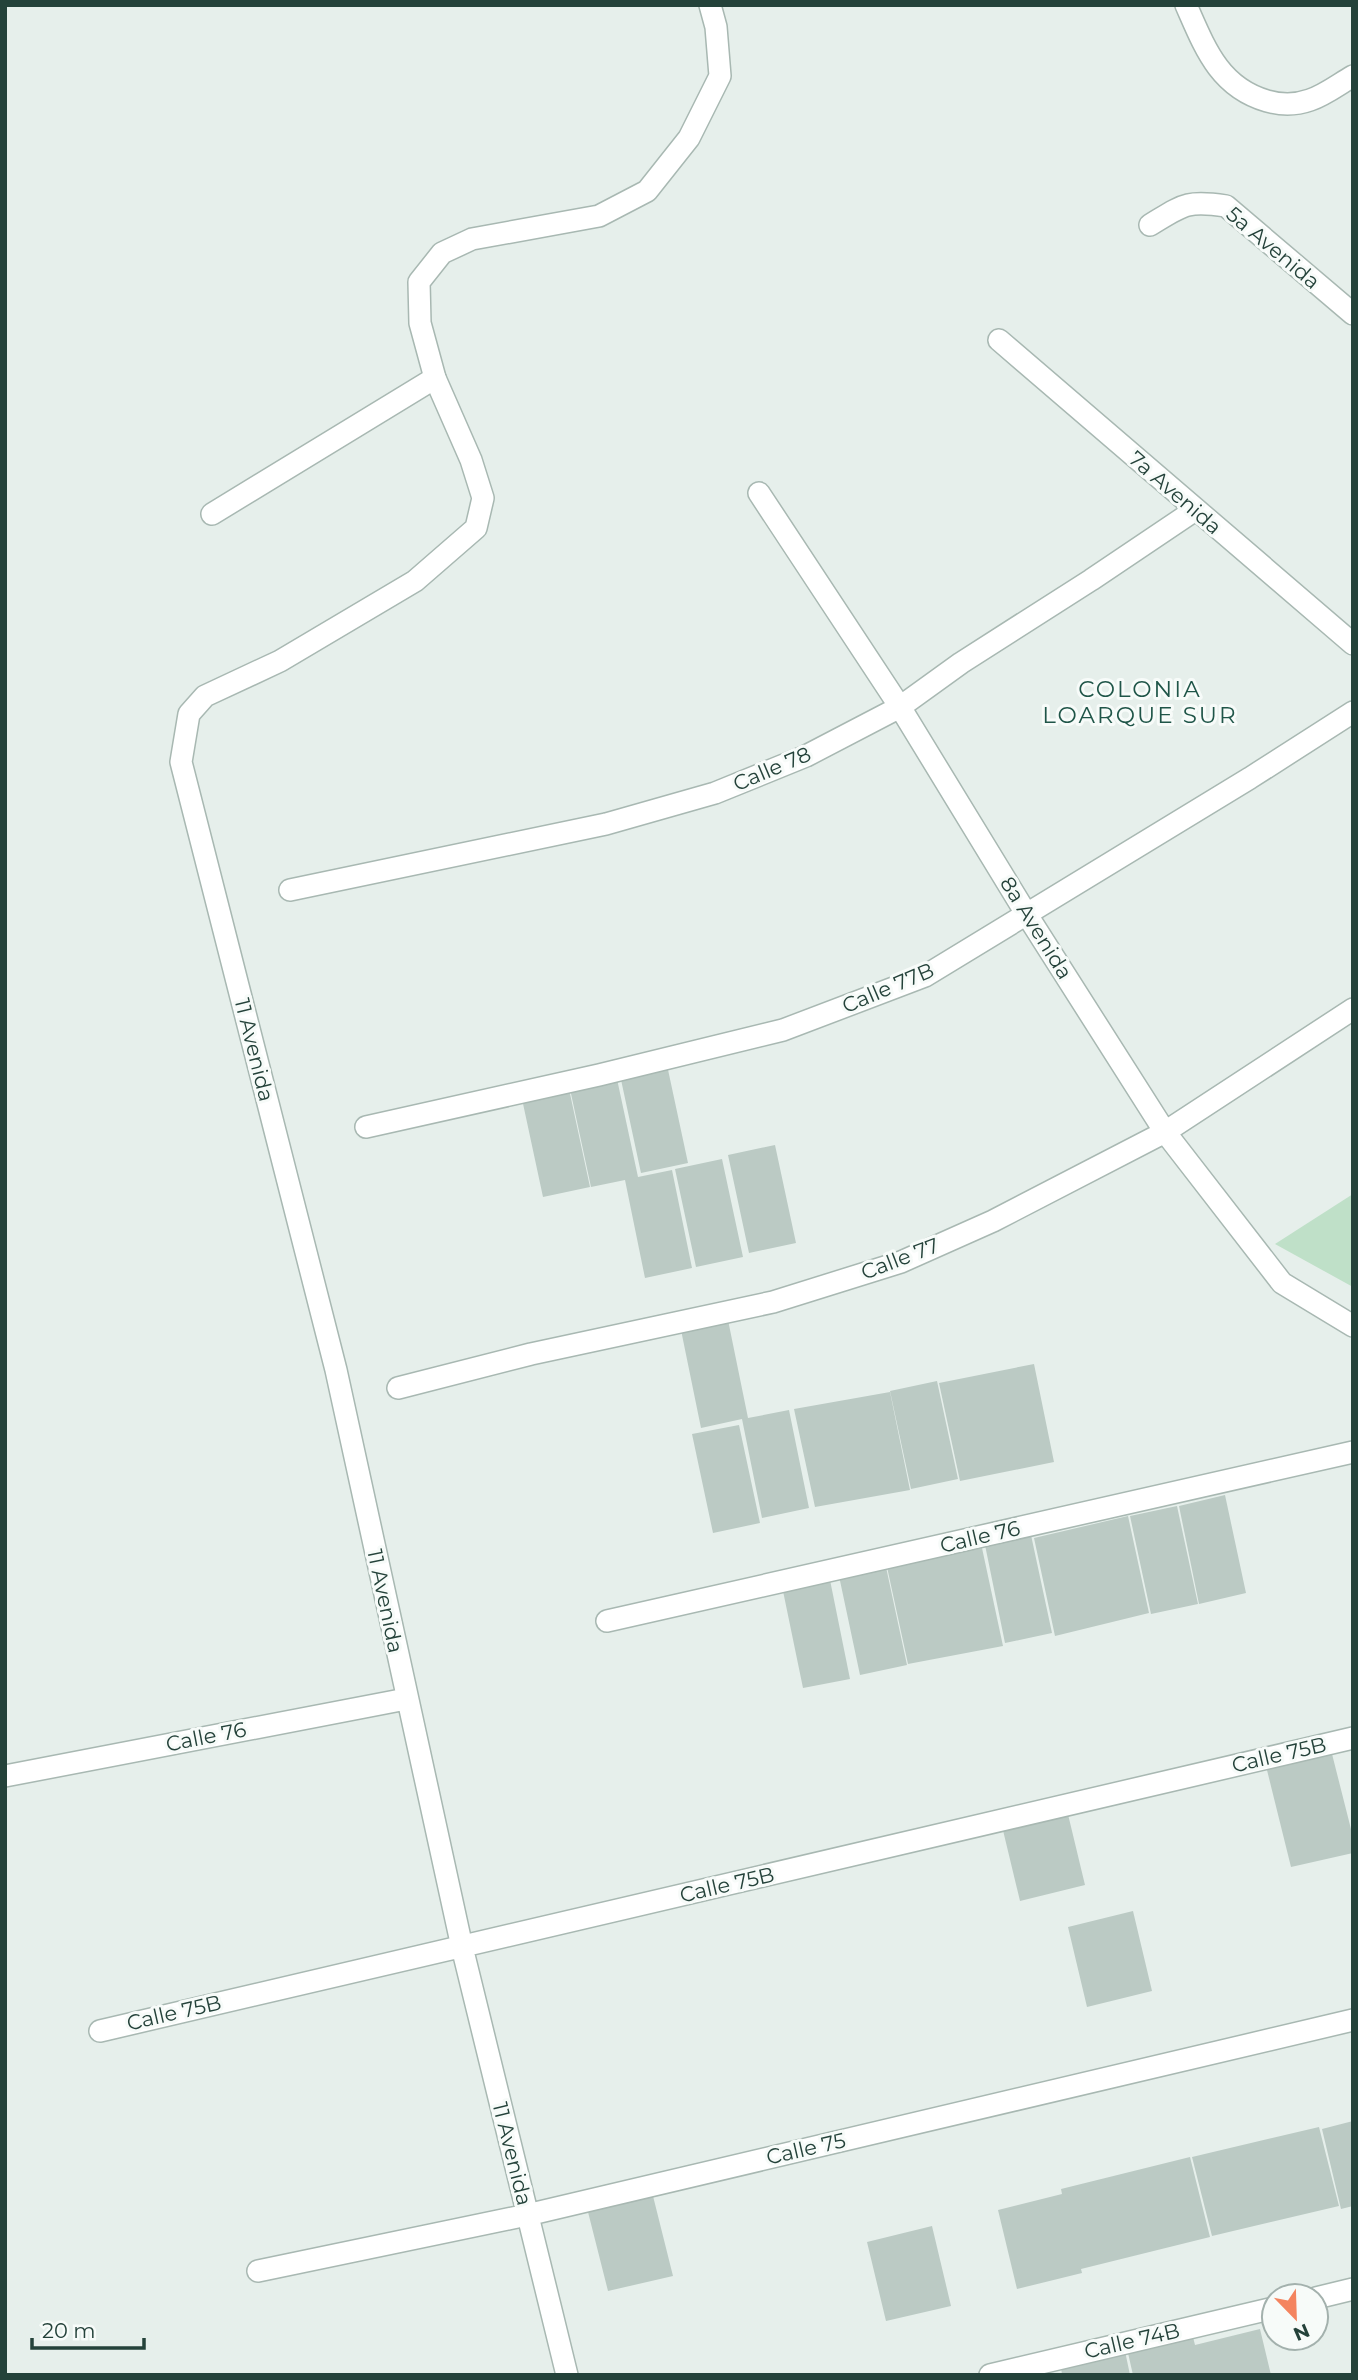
<svg xmlns="http://www.w3.org/2000/svg" width="1358" height="2380" viewBox="0 0 1358 2380" font-family="Montserrat,sans-serif">
<style>
.green{fill:#bfe0c8}
.building{fill:#bbcac4}
.lines{fill:none;stroke-linecap:round;stroke-linejoin:round}
.service-casing{stroke:#a8b8b2;stroke-width:24}
.minor-casing{stroke:#a8b8b2;stroke-width:24}
.service{stroke:#fff;stroke-width:21}
.minor{stroke:#fff;stroke-width:21}
.labels{text-anchor:middle;stroke-width:6;stroke-linejoin:round;paint-order:stroke}
.street-label{font-size:21px;fill:#24423a;stroke:#f7fbf9}
.neighbourhood-label{font-size:23px;letter-spacing:2px;fill:#1f5548;stroke:#f7fbf9}
</style>
<rect width="100%" height="100%" fill="#e6efeb"/>
<!-- green -->
<path class="green" d="M 1353,1194 L 1353,1287 L 1275,1244 Z"/>
<!-- building -->
<path class="building" d="M 667,1065 L 688,1163 L 641,1173 L 620,1075 Z
M 617,1079 L 638,1177 L 672,1170 L 692,1268 L 645,1278 L 625,1180 L 591,1187 L 570,1089 Z
M 569,1089 L 590,1187 L 543,1197 L 522,1099 Z
M 775,1145 L 796,1243 L 749,1253 L 728,1155 Z
M 722,1159 L 743,1257 L 696,1267 L 675,1169 Z
M 728,1320 L 748,1418 L 789,1410 L 809,1508 L 762,1518 L 742,1419 L 701,1428 L 681,1330 Z
M 1034,1364 L 1054,1462 L 960,1481 L 939,1383 Z
M 937,1381 L 958,1479 L 911,1489 L 890,1391 Z
M 890,1392 L 910,1490 L 815,1507 L 794,1409 Z
M 739,1425 L 760,1523 L 713,1533 L 692,1434 Z
M 1225,1495 L 1246,1593 L 1199,1604 L 1179,1506 Z
M 1177,1506 L 1198,1604 L 1151,1614 L 1130,1516 Z
M 1128,1516 L 1149,1613 L 1055,1636 L 1034,1538 Z
M 1031,1535 L 1052,1633 L 1005,1643 L 985,1545 Z
M 982,1548 L 1003,1646 L 908,1664 L 887,1567 Z
M 886,1567 L 907,1665 L 860,1675 L 839,1576 Z
M 830,1580 L 850,1679 L 803,1688 L 783,1591 Z
M 1330,1746 L 1353,1837 L 1353,1853 L 1291,1867 L 1265,1762 Z
M 1066,1806 L 1085,1885 L 1020,1901 L 1001,1822 Z
M 1133,1911 L 1152,1991 L 1087,2007 L 1068,1927 Z
M 1353,2121 L 1353,2206 L 1341,2209 L 1322,2129 Z
M 1319,2127 L 1339,2206 L 1212,2236 L 1192,2157 Z
M 1190,2157 L 1210,2237 L 1081,2269 L 1082,2273 L 1017,2289 L 998,2210 L 1062,2194 L 1061,2189 Z
M 653,2196 L 673,2276 L 608,2291 L 588,2212 Z
M 932,2226 L 951,2306 L 886,2321 L 867,2242 Z
M 1260,2329 L 1271,2375 L 1133,2375 L 1128,2353 L 1193,2337 L 1195,2345 Z
M 1125,2351 L 1130,2375 L 1062,2375 L 1061,2367 Z"/>
<g class="lines">
<defs>
<path id="service" d="M 212,514 L 435,378"/>
<path id="minor" d="M 1186,5 C 1205,48 1219,87 1267,101 C 1281,105 1296,105 1310,100 C 1325,95 1339,84 1353,76
M 1150,225 C 1183,205 1186,200 1226,206 L 1353,314
M 999,340 L 1353,644
M 759,493 L 900,707 L 1027,915 L 1165,1132 L 1282,1283 L 1353,1326
M 290,890 L 606,824 L 715,793 L 806,756 L 900,707 L 961,663 L 1091,580 L 1195,510
M 366,1127 L 599,1075 L 783,1030 L 925,976 L 1250,778 L 1353,712
M 398,1388 L 531,1354 L 773,1302 L 901,1262 L 993,1221 L 1165,1132 L 1353,1009
M 607,1621 L 1353,1452
M 5,1776 L 406,1699
M 100,2031 L 1353,1738
M 258,2271 L 527,2215 L 1353,2020
M 1316,2298 L 1353,2289
M 567,2375 L 462,1947 L 336,1370 L 181,762 L 189,714 L 205,696 L 280,661 L 415,581 L 476,528 L 483,498 L 471,460 L 435,378 L 420,323 L 419,282 L 442,253 L 472,239 L 599,216 L 647,191 L 689,138 L 720,76 L 716,27 L 710,5
M 990,2375 L 1274,2308"/>
</defs>
<!-- service casing -->
<use href="#service" class="service-casing"/>
<!-- minor casing -->
<use href="#minor" class="minor-casing"/>
<!-- service -->
<use href="#service" class="service"/>
<!-- minor -->
<use href="#minor" class="minor"/>
</g>
<g class="labels">
<!-- street labels -->
<g class="street-label">
<text transform="translate(1273 248) rotate(40)" y="7">5a Avenida</text>
<text transform="translate(1175 493) rotate(41)" y="7">7a Avenida</text>
<text transform="translate(772 769) rotate(-23)" y="7">Calle 78</text>
<text transform="translate(1036 928) rotate(58)" y="7">8a Avenida</text>
<text transform="translate(888 988) rotate(-23)" y="7">Calle 77B</text>
<text transform="translate(254 1050) rotate(76)" y="7">11 Avenida</text>
<text transform="translate(900 1259) rotate(-21)" y="7">Calle 77</text>
<text transform="translate(980 1537) rotate(-13)" y="7">Calle 76</text>
<text transform="translate(385 1601) rotate(78)" y="7">11 Avenida</text>
<text transform="translate(206 1737) rotate(-11)" y="7">Calle 76</text>
<text transform="translate(1279 1755) rotate(-13)" y="7">Calle 75B</text>
<text transform="translate(727 1885) rotate(-13)" y="7">Calle 75B</text>
<text transform="translate(174 2013) rotate(-13)" y="7">Calle 75B</text>
<text transform="translate(806 2149) rotate(-13)" y="7">Calle 75</text>
<text transform="translate(512 2154) rotate(76)" y="7">11 Avenida</text>
<text transform="translate(1132 2341) rotate(-13)" y="7">Calle 74B</text>
</g>
<!-- neighbourhood labels -->
<g class="neighbourhood-label">
<text x="1140" y="697">COLONIA<tspan x="1140" dy="26">LOARQUE SUR</tspan></text>
</g>
</g>
<!-- border -->
<rect width="1358" height="2380" fill="none" stroke="#24423a" stroke-width="14"/>
<!-- north arrow -->
<g transform="translate(1295 2317) rotate(157)"><circle r="33" fill="#f7fbf9" stroke="#a3b1ad" stroke-width="2"/>
<path d="M0-5L12 26L0 18L-12 26Z" fill="#f4845f"/>
<text y="-10" font-size="19" font-weight="bold" text-anchor="middle" fill="#24423a">N</text>
</g>
<!-- scale -->
<path d="M32 2338v10h112v-10" fill="none" stroke="#24423a" stroke-width="3.5"/>
<text x="42" y="2338" font-size="21" fill="#24423a" stroke="#f7fbf9" stroke-width="5" paint-order="stroke">20 m</text>
</svg>
